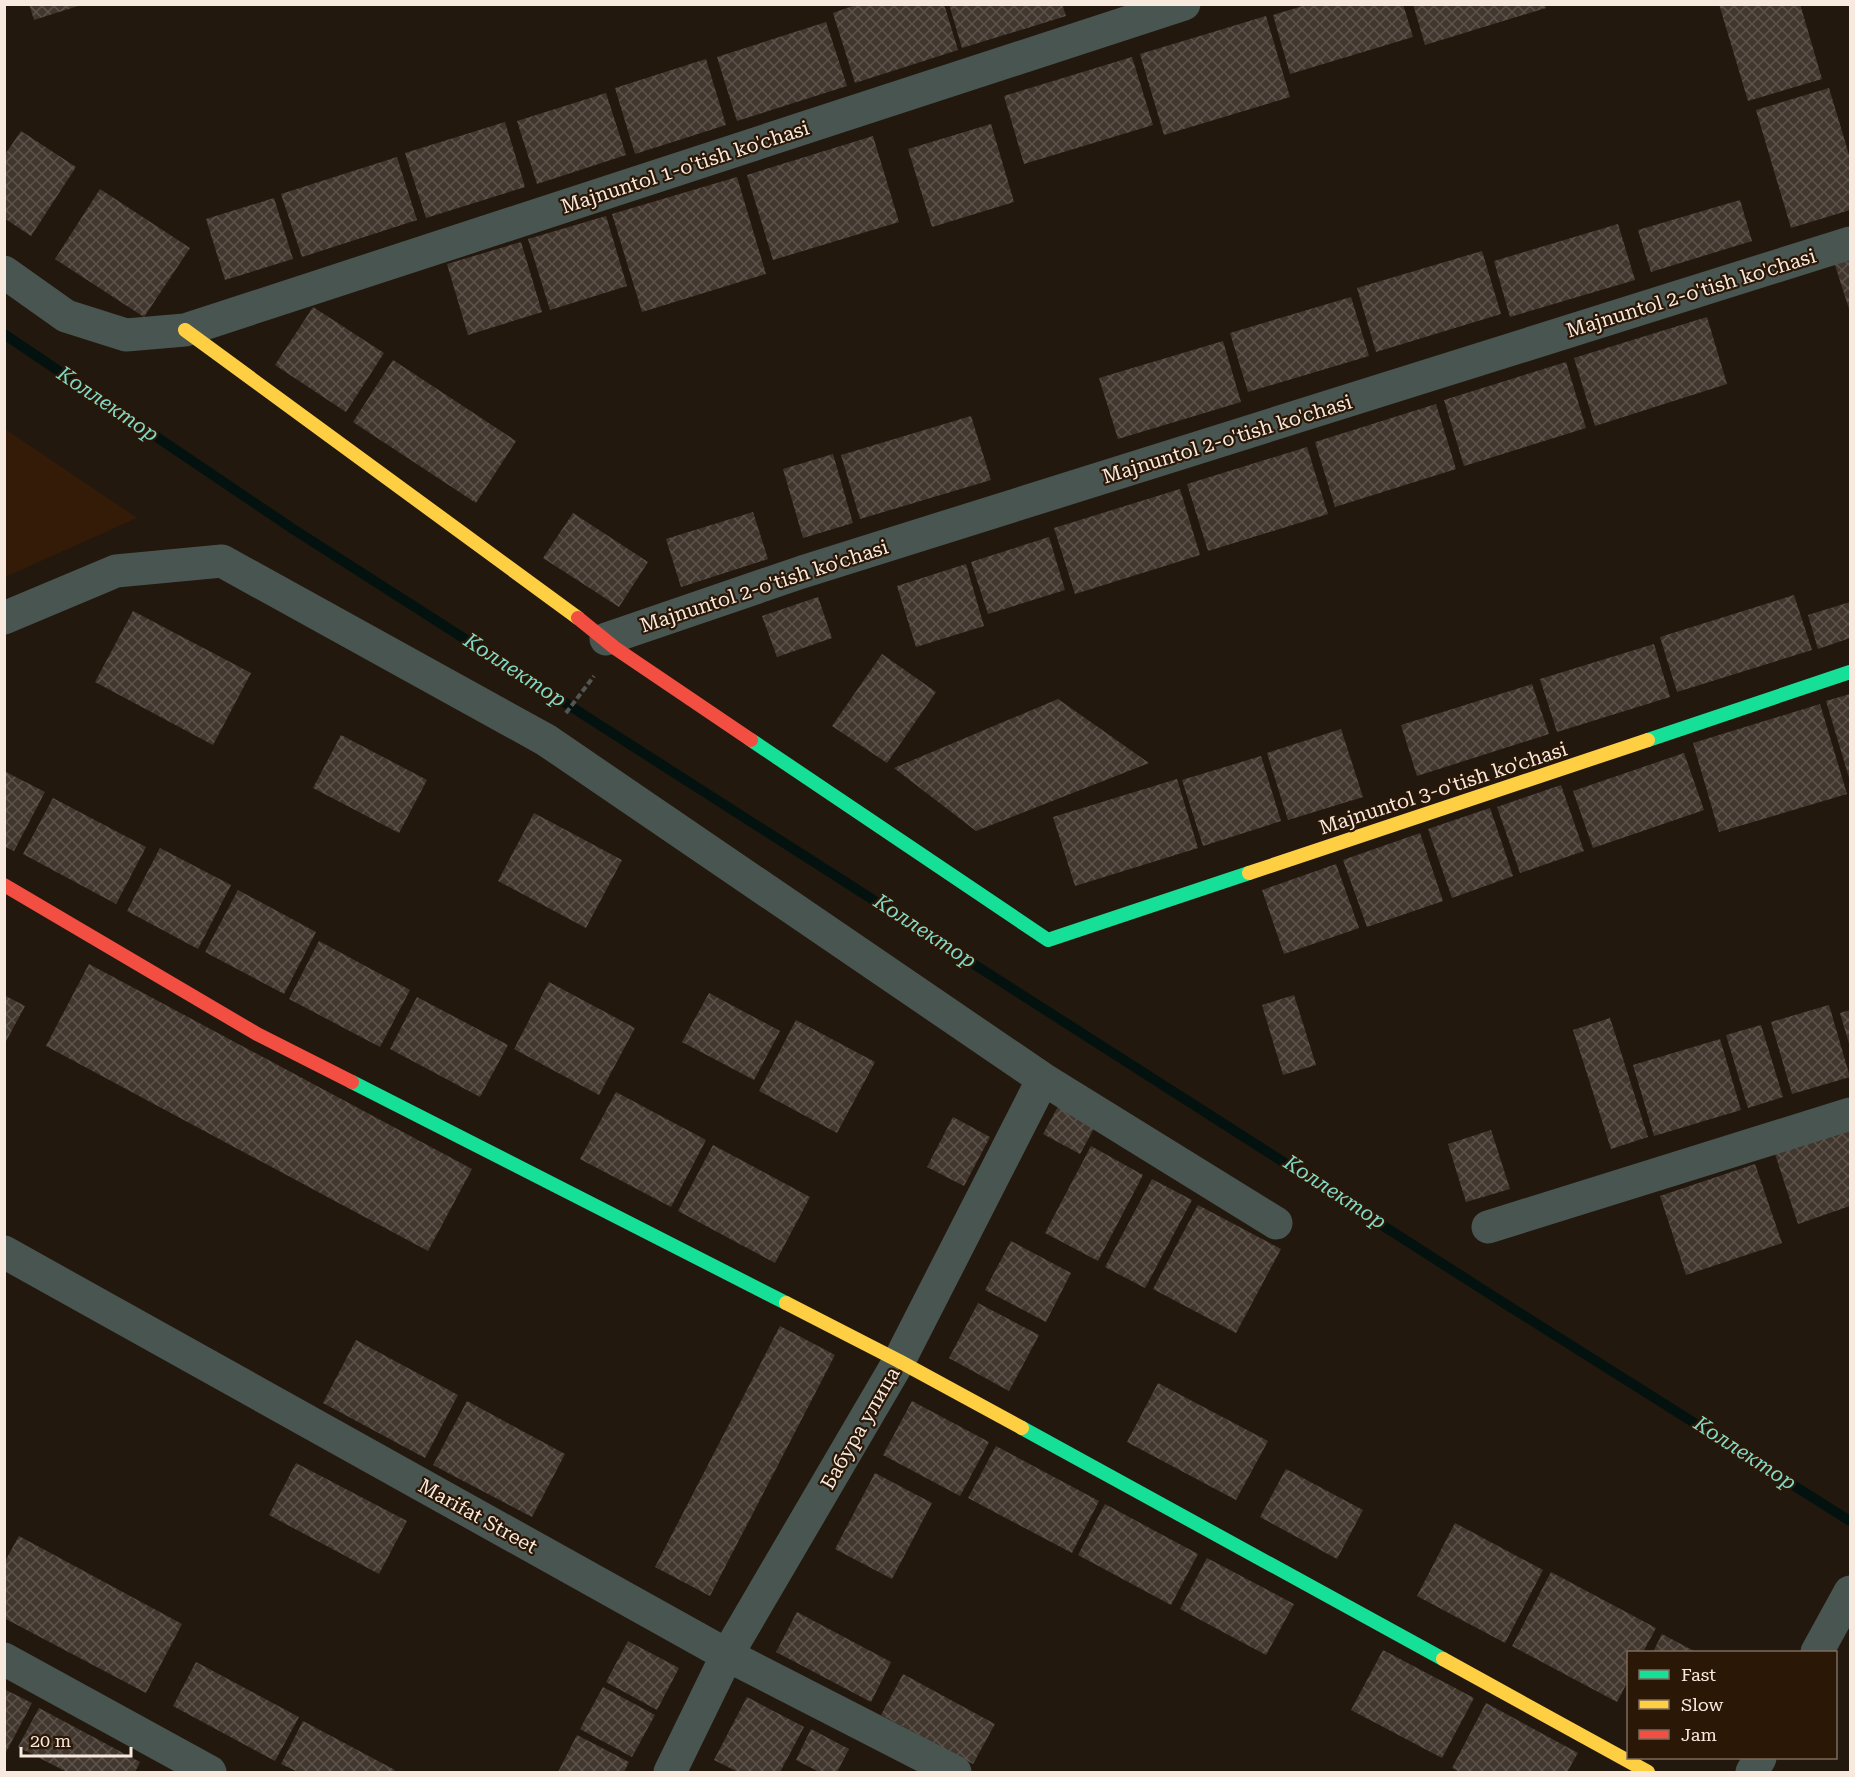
<svg xmlns="http://www.w3.org/2000/svg" width="1855" height="1777" viewBox="0 0 1855 1777" font-family="'Roboto Serif',serif">
<style>
.built{fill:#331b07}
.lines{fill:none;stroke-linecap:round;stroke-linejoin:round}
.stream{stroke:#03120e;stroke-width:10}
.building{fill:url(#building-cross-hatch)}
.path{stroke:#525651;stroke-width:4;stroke-dasharray:6 3;stroke-linecap:butt}
.street{stroke:#495551;stroke-width:33}
.fast{stroke:#16e098;stroke-width:14}
.slow{stroke:#ffcf43;stroke-width:14}
.jam{stroke:#f24e42;stroke-width:14}
.labels{text-anchor:middle;stroke-width:4.5;stroke-linejoin:round;paint-order:stroke}
.street-label{font-size:20px;fill:#f8e9df;stroke:#2b1706}
.water-label{font-size:21px;font-style:italic;fill:#83d9c9;stroke:#2b1706}
</style>
<defs>
<pattern id="building-cross-hatch" width="8" height="8" patternUnits="userSpaceOnUse" patternTransform="scale(1.5)"><rect width="8" height="8" fill="#41372e"/><path d="M0 0l8 8M0 8l8-8" fill="none" stroke="#5d544c"/></pattern>
</defs>
<rect width="100%" height="100%" fill="#23180e"/>
<!-- built -->
<path class="built" d="M 4,429 L 5,429 L 137,518 L 5,577 Z"/>
<g class="lines">
<!-- stream -->
<path class="stream" d="M 4,334 L 293,529 L 1507,1305 L 1850,1521"/>
</g>
<!-- building -->
<path class="building" d="M 29,4 L 81,4 L 81,5 L 34,20 Z
M 858,4 L 944,4 L 958,50 L 855,83 L 833,13 Z
M 949,4 L 1062,4 L 1066,16 L 962,48 Z
M 1309,4 L 1403,4 L 1413,37 L 1290,74 L 1273,15 Z
M 1413,4 L 1545,4 L 1546,8 L 1425,45 Z
M 1719,4 L 1800,4 L 1822,79 L 1748,101 Z
M 1266,16 L 1290,97 L 1164,135 L 1140,54 Z
M 826,22 L 847,86 L 737,121 L 717,57 Z
M 1132,57 L 1153,125 L 1024,164 L 1004,96 Z
M 706,59 L 726,125 L 635,154 L 615,88 Z
M 1829,88 L 1850,158 L 1850,210 L 1791,228 L 1756,110 Z
M 606,93 L 626,155 L 537,184 L 517,121 Z
M 505,122 L 525,187 L 426,218 L 405,153 Z
M 991,124 L 1014,202 L 932,227 L 908,149 Z
M 21,131 L 76,167 L 31,236 L 4,218 L 4,156 Z
M 873,136 L 899,222 L 773,260 L 747,175 Z
M 397,157 L 417,220 L 302,257 L 281,194 Z
M 737,177 L 766,274 L 642,312 L 612,214 Z
M 100,189 L 190,248 L 144,317 L 55,259 Z
M 274,198 L 293,259 L 225,280 L 206,219 Z
M 1740,200 L 1752,241 L 1651,272 L 1638,230 Z
M 606,216 L 627,286 L 550,310 L 528,239 Z
M 1618,224 L 1635,280 L 1510,317 L 1494,261 Z
M 521,242 L 542,312 L 468,335 L 447,264 Z
M 1482,251 L 1501,314 L 1376,352 L 1357,288 Z
M 1850,253 L 1850,312 L 1833,259 Z
M 1351,297 L 1369,356 L 1248,392 L 1230,333 Z
M 313,307 L 384,353 L 346,412 L 275,365 Z
M 1707,317 L 1727,384 L 1595,426 L 1574,358 Z
M 1223,341 L 1241,402 L 1118,439 L 1099,378 Z
M 393,360 L 516,441 L 476,503 L 353,422 Z
M 1566,362 L 1586,428 L 1464,466 L 1444,400 Z
M 1436,404 L 1456,469 L 1335,507 L 1315,442 Z
M 971,416 L 991,480 L 860,519 L 841,455 Z
M 1307,447 L 1328,514 L 1208,551 L 1187,484 Z
M 833,454 L 853,523 L 803,538 L 783,469 Z
M 1180,489 L 1200,555 L 1075,594 L 1054,528 Z
M 753,512 L 768,559 L 681,587 L 666,539 Z
M 573,513 L 648,562 L 619,607 L 543,558 Z
M 1049,537 L 1065,590 L 988,614 L 971,562 Z
M 966,564 L 984,626 L 916,647 L 897,586 Z
M 1794,595 L 1812,650 L 1677,692 L 1660,637 Z
M 818,597 L 832,638 L 777,657 L 762,616 Z
M 1850,602 L 1850,638 L 1818,649 L 1808,615 Z
M 133,611 L 251,673 L 213,745 L 95,682 Z
M 1654,644 L 1670,697 L 1557,732 L 1540,679 Z
M 882,654 L 936,692 L 887,763 L 832,726 Z
M 1532,684 L 1549,734 L 1417,776 L 1401,725 Z
M 1850,694 L 1850,781 L 1826,701 Z
M 1058,699 L 1149,763 L 976,831 L 894,768 Z
M 1820,704 L 1847,794 L 1719,832 L 1693,743 Z
M 1341,729 L 1363,797 L 1288,820 L 1267,753 Z
M 341,735 L 427,780 L 399,833 L 313,788 Z
M 1684,753 L 1704,810 L 1593,848 L 1573,791 Z
M 1261,756 L 1281,821 L 1203,846 L 1182,780 Z
M 4,771 L 45,792 L 14,851 L 4,846 Z
M 1177,779 L 1198,848 L 1075,886 L 1053,817 Z
M 1561,785 L 1584,851 L 1520,873 L 1497,807 Z
M 53,798 L 146,847 L 116,904 L 23,854 Z
M 1490,808 L 1513,876 L 1452,898 L 1428,829 Z
M 534,813 L 622,860 L 586,928 L 498,881 Z
M 1420,833 L 1443,901 L 1367,927 L 1343,860 Z
M 160,848 L 231,885 L 198,949 L 127,911 Z
M 1336,864 L 1359,928 L 1284,954 L 1262,890 Z
M 238,890 L 316,932 L 284,994 L 205,952 Z
M 319,941 L 410,990 L 380,1047 L 289,999 Z
M 89,964 L 472,1169 L 428,1251 L 46,1046 Z
M 549,982 L 635,1028 L 599,1095 L 514,1049 Z
M 709,993 L 780,1031 L 754,1080 L 682,1042 Z
M 4,995 L 25,1006 L 4,1045 Z
M 1294,995 L 1316,1065 L 1283,1075 L 1262,1005 Z
M 417,997 L 508,1045 L 480,1097 L 390,1049 Z
M 1829,1005 L 1850,1077 L 1792,1094 L 1771,1022 Z
M 1850,1010 L 1850,1047 L 1840,1013 Z
M 1610,1018 L 1648,1137 L 1611,1149 L 1573,1030 Z
M 796,1020 L 875,1062 L 837,1133 L 759,1091 Z
M 1761,1025 L 1783,1097 L 1748,1108 L 1726,1035 Z
M 1720,1039 L 1741,1110 L 1654,1136 L 1633,1065 Z
M 616,1092 L 706,1140 L 671,1207 L 580,1159 Z
M 1060,1103 L 1097,1123 L 1080,1154 L 1043,1134 Z
M 953,1117 L 990,1137 L 964,1186 L 927,1167 Z
M 1850,1126 L 1850,1206 L 1798,1224 L 1774,1151 Z
M 1491,1130 L 1510,1189 L 1466,1202 L 1448,1144 Z
M 713,1145 L 810,1197 L 775,1263 L 678,1211 Z
M 1091,1146 L 1143,1175 L 1098,1261 L 1045,1233 Z
M 1755,1164 L 1782,1243 L 1686,1275 L 1660,1196 Z
M 1152,1179 L 1192,1200 L 1145,1288 L 1105,1267 Z
M 1198,1205 L 1281,1249 L 1236,1333 L 1153,1289 Z
M 1011,1241 L 1071,1273 L 1046,1322 L 985,1290 Z
M 978,1303 L 1039,1335 L 1009,1391 L 949,1358 Z
M 780,1326 L 835,1355 L 710,1596 L 655,1567 Z
M 356,1340 L 458,1395 L 425,1458 L 323,1403 Z
M 1158,1383 L 1268,1441 L 1236,1500 L 1127,1442 Z
M 467,1401 L 565,1454 L 532,1517 L 433,1465 Z
M 912,1401 L 989,1442 L 960,1496 L 883,1455 Z
M 996,1446 L 1099,1501 L 1072,1553 L 968,1498 Z
M 296,1463 L 407,1521 L 379,1574 L 269,1515 Z
M 1286,1469 L 1363,1510 L 1337,1559 L 1260,1517 Z
M 875,1473 L 932,1503 L 892,1579 L 835,1549 Z
M 1105,1504 L 1198,1554 L 1171,1605 L 1078,1555 Z
M 1455,1523 L 1543,1570 L 1505,1643 L 1417,1596 Z
M 19,1536 L 182,1624 L 146,1693 L 4,1618 L 4,1563 Z
M 1207,1558 L 1294,1604 L 1266,1655 L 1180,1609 Z
M 1551,1572 L 1656,1628 L 1643,1652 L 1628,1652 L 1628,1681 L 1617,1702 L 1512,1646 Z
M 797,1612 L 891,1662 L 871,1702 L 776,1652 Z
M 1662,1634 L 1696,1652 L 1653,1652 Z
M 628,1641 L 679,1668 L 657,1710 L 606,1682 Z
M 1383,1650 L 1474,1698 L 1442,1758 L 1351,1710 Z
M 196,1662 L 299,1717 L 275,1761 L 173,1706 Z
M 903,1674 L 995,1724 L 973,1764 L 881,1715 Z
M 603,1687 L 655,1715 L 632,1757 L 580,1729 Z
M 4,1689 L 32,1703 L 4,1756 Z
M 747,1697 L 804,1727 L 780,1772 L 738,1772 L 714,1760 Z
M 1486,1703 L 1578,1753 L 1567,1772 L 1460,1772 L 1452,1768 Z
M 39,1708 L 140,1762 L 135,1772 L 67,1772 L 18,1747 Z
M 303,1721 L 395,1770 L 394,1772 L 298,1772 L 281,1764 Z
M 811,1729 L 849,1749 L 837,1772 L 819,1772 L 796,1760 Z
M 577,1735 L 629,1762 L 624,1772 L 558,1772 Z"/>
<g class="lines">
<!-- path -->
<path class="path" d="M 566,713 L 594,676"/>
<!-- street -->
<path class="street" d="M 4,272 L 66,316 L 126,335 L 185,330 L 1184,4
M 4,618 L 116,571 L 222,561 L 546,740 L 1043,1079 L 1276,1223
M 606,639 L 802,572 L 1850,243
M 1488,1227 L 1850,1114
M 4,1252 L 727,1655 L 955,1772
M 1817,1652 L 1850,1592
M 4,1659 L 210,1772
M 670,1772 L 727,1655 L 899,1361 L 1043,1079
M 1752,1772 L 1760,1758"/>
<!-- fast -->
<path class="fast" d="M 751,740 L 1048,940 L 1249,873
M 1648,740 L 1850,672
M 352,1082 L 786,1303
M 1022,1428 L 1443,1659"/>
<!-- slow -->
<path class="slow" d="M 185,330 L 578,618
M 1249,873 L 1648,740
M 786,1303 L 899,1361 L 1022,1428
M 1443,1659 L 1648,1772"/>
<!-- jam -->
<path class="jam" d="M 578,618 L 615,648 L 751,740
M 4,885 L 257,1034 L 352,1082"/>
</g>
<g class="labels">
<!-- street labels -->
<g class="street-label">
<text transform="translate(685 167) rotate(-18)" y="7">Majnuntol 1-o'tish ko'chasi</text>
<text transform="translate(1691 293) rotate(-17)" y="7">Majnuntol 2-o'tish ko'chasi</text>
<text transform="translate(1227 439) rotate(-17)" y="7">Majnuntol 2-o'tish ko'chasi</text>
<text transform="translate(764 586) rotate(-18)" y="7">Majnuntol 2-o'tish ko'chasi</text>
<text transform="translate(1443 788) rotate(-18)" y="7">Majnuntol 3-o'tish ko'chasi</text>
<text transform="translate(860 1428) rotate(-60)" y="7">Бабура улица</text>
<text transform="translate(478 1516) rotate(29)" y="7">Marifat Street</text>
</g>
<!-- water labels -->
<g class="water-label">
<text transform="translate(108 404) rotate(34)" y="7">Коллектор</text>
<text transform="translate(515 670) rotate(33)" y="7">Коллектор</text>
<text transform="translate(925 931) rotate(33)" y="7">Коллектор</text>
<text transform="translate(1335 1192) rotate(33)" y="7">Коллектор</text>
<text transform="translate(1745 1453) rotate(33)" y="7">Коллектор</text>
</g>
</g>
<!-- border -->
<rect width="1855" height="1777" fill="none" stroke="#f8e9df" stroke-width="12"/>
<!-- legend -->
<rect x="1627" y="1651" width="210" height="108" fill="#2b1706" stroke="#7d6b5d" stroke-width="1.5"/>
<rect x="1639" y="1670" width="30" height="9" fill="#16e098" stroke="#7d6b5d" stroke-width="1.5"/>
<text x="1681" y="1681" font-size="18" fill="#f8e9df">Fast</text>
<rect x="1639" y="1700" width="30" height="9" fill="#ffcf43" stroke="#7d6b5d" stroke-width="1.5"/>
<text x="1681" y="1711" font-size="18" fill="#f8e9df">Slow</text>
<rect x="1639" y="1730" width="30" height="9" fill="#f24e42" stroke="#7d6b5d" stroke-width="1.5"/>
<text x="1681" y="1741" font-size="18" fill="#f8e9df">Jam</text>
<!-- scale -->
<path d="M21 1747v9h110v-9" fill="none" stroke="#f8e9df" stroke-width="3"/>
<text x="30" y="1747" font-size="18" fill="#f8e9df" stroke="#2b1706" stroke-width="4.5" paint-order="stroke">20 m</text>
</svg>
